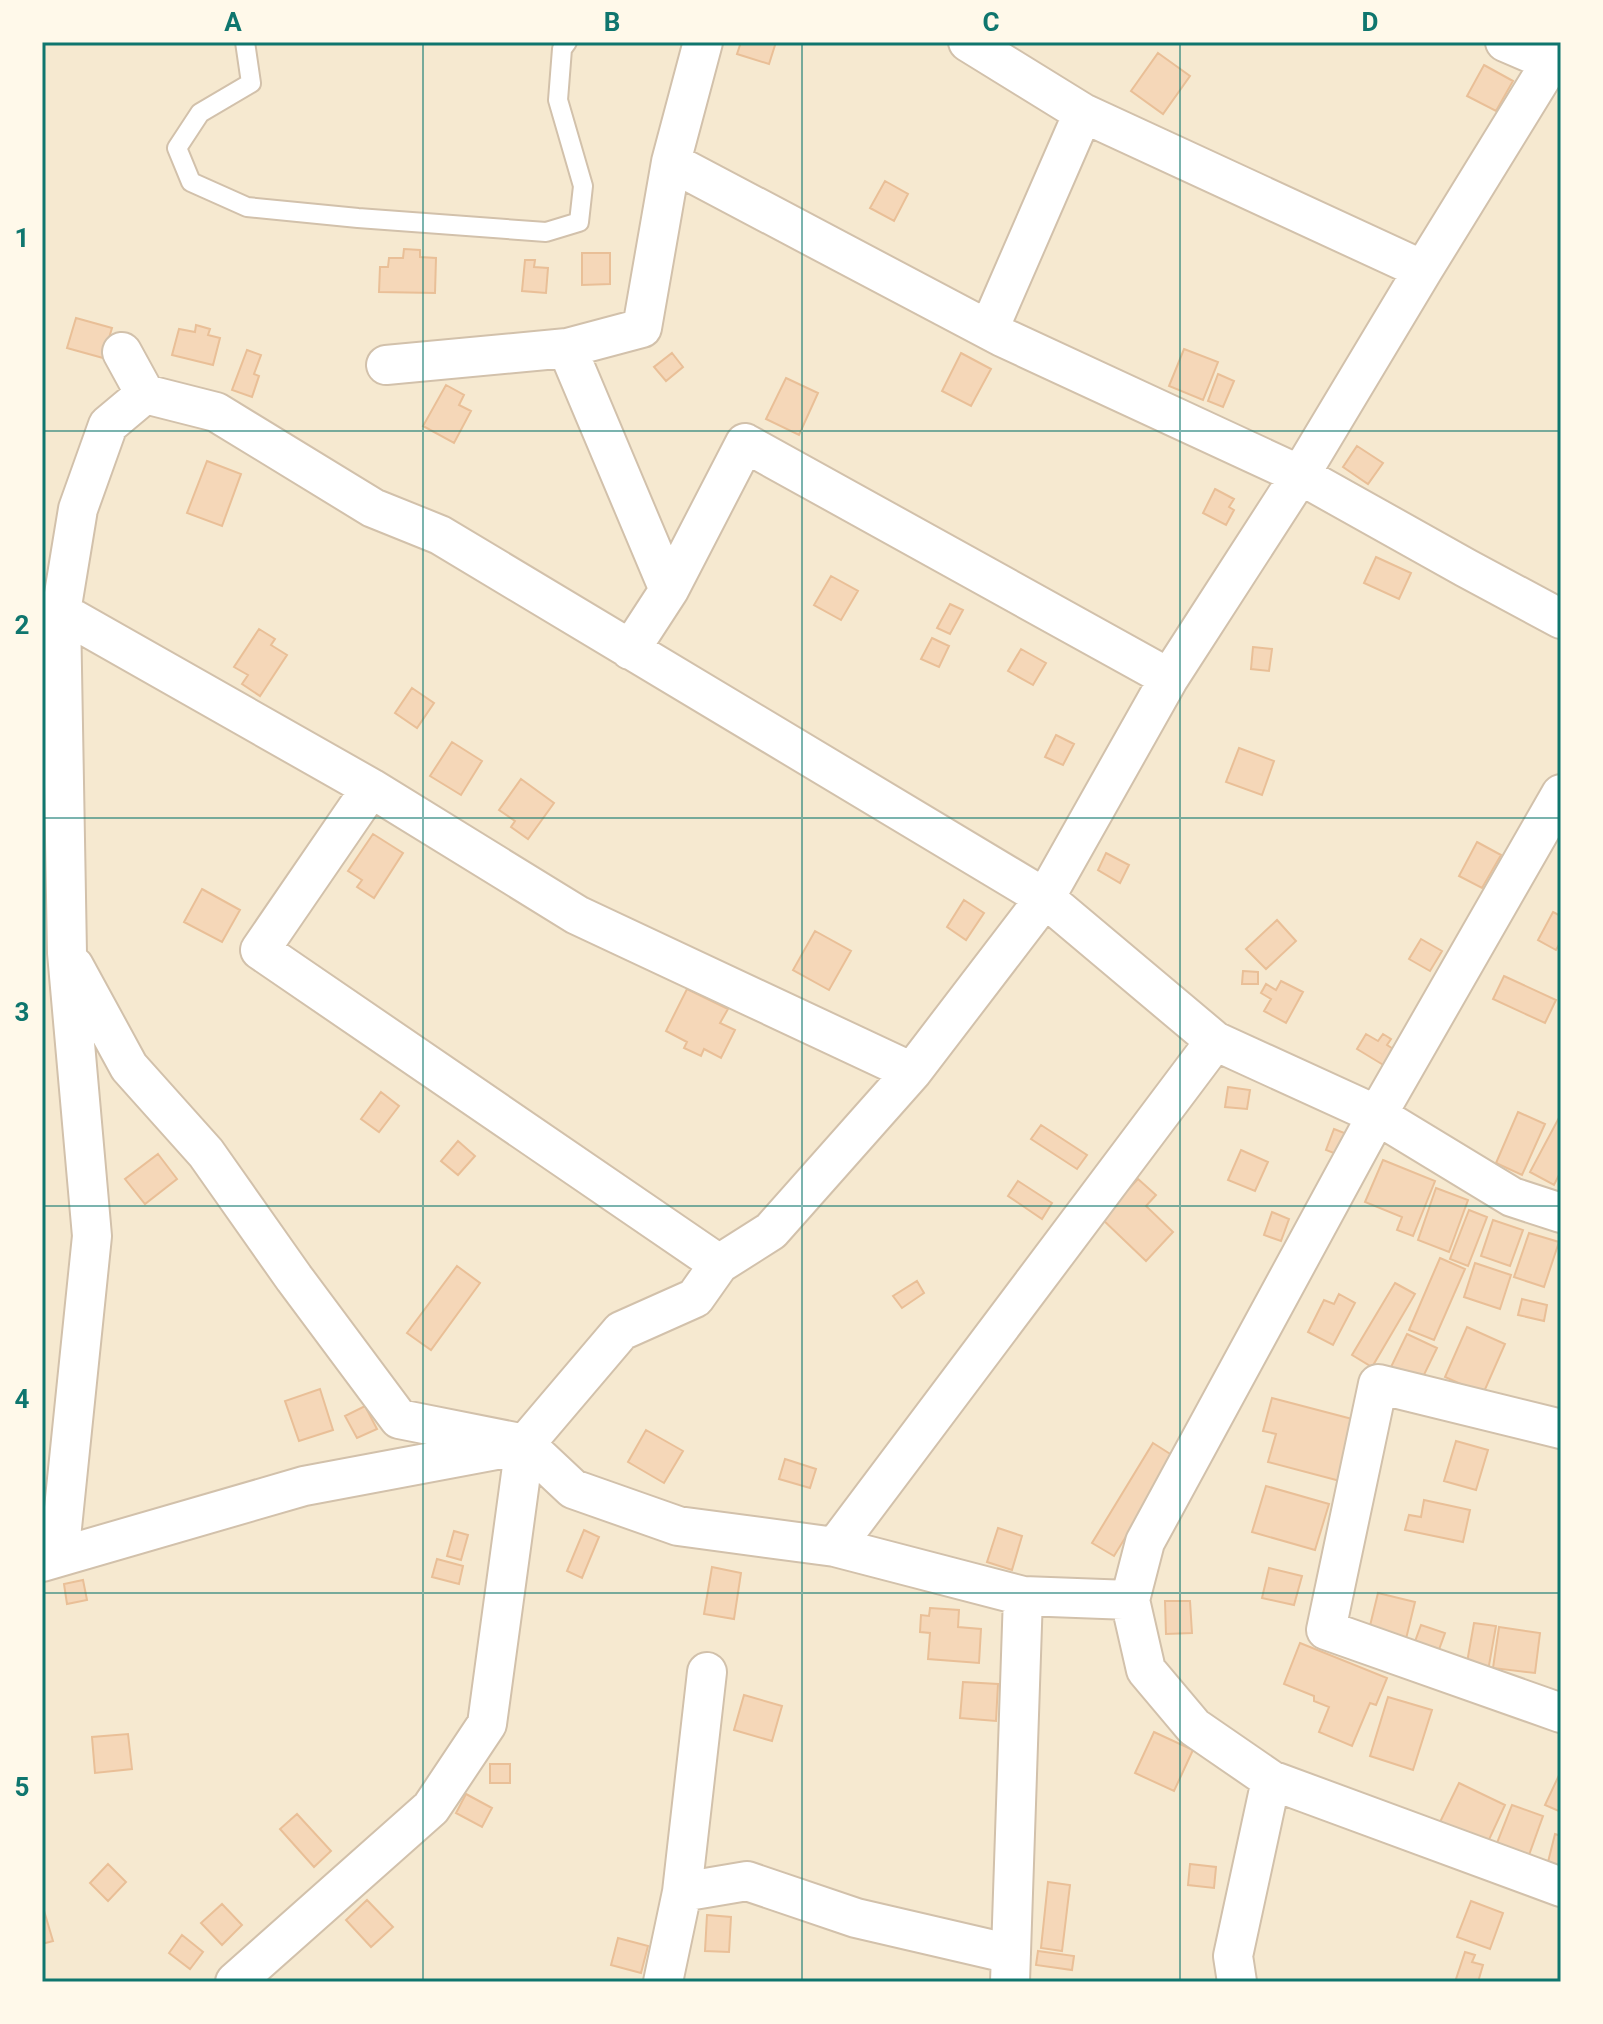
<svg xmlns="http://www.w3.org/2000/svg" width="1603" height="2024" viewBox="0 0 1603 2024" font-family="Roboto,sans-serif">
<style>
.residential{fill:#f6e9d0}
.building{fill:#f5d7b8;stroke:#e9bf97;stroke-width:2}
.lines{fill:none;stroke-linecap:round;stroke-linejoin:round}
.service-casing{stroke:#d2c1ab;stroke-width:22}
.minor-casing{stroke:#d2c1ab;stroke-width:42}
.service{stroke:#fff;stroke-width:18}
.minor{stroke:#fff;stroke-width:38}
.grid{fill:none;stroke:#0f766e;stroke-width:2;stroke-opacity:0.55}
.neatline{fill:none;stroke:#0f766e;stroke-width:3}
.grid-label{font-size:26px;text-anchor:middle;font-weight:bold;fill:#0f766e}
</style>
<rect width="100%" height="100%" fill="#fef6e2"/>
<!-- residential -->
<path class="residential" d="M 42,42 L 1561,42 L 1561,1982 L 42,1982 Z"/>
<!-- building -->
<path class="building" d="M 741,42 L 776,42 L 769,64 L 737,54 Z
M 1158,53 L 1190,76 L 1163,114 L 1131,91 Z
M 1484,65 L 1513,81 L 1496,111 L 1467,96 Z
M 885,181 L 908,194 L 894,221 L 870,208 Z
M 404,249 L 420,250 L 420,257 L 436,258 L 435,293 L 379,292 L 380,267 L 388,267 L 389,258 L 403,258 Z
M 582,253 L 610,253 L 610,284 L 582,285 Z
M 525,260 L 535,260 L 534,267 L 548,268 L 546,293 L 522,291 Z
M 76,318 L 112,328 L 103,358 L 67,348 Z
M 196,325 L 210,329 L 208,335 L 220,338 L 213,365 L 172,355 L 179,329 L 195,332 Z
M 1184,349 L 1218,362 L 1203,400 L 1169,386 Z
M 247,350 L 261,355 L 254,374 L 259,376 L 252,397 L 232,390 Z
M 672,353 L 683,367 L 666,381 L 654,367 Z
M 961,353 L 991,369 L 971,406 L 942,391 Z
M 1218,374 L 1234,381 L 1223,407 L 1208,401 Z
M 786,378 L 818,393 L 799,435 L 766,419 Z
M 446,385 L 464,395 L 459,405 L 471,411 L 454,443 L 423,426 Z
M 1357,446 L 1383,463 L 1368,484 L 1343,467 Z
M 207,461 L 241,474 L 222,526 L 187,513 Z
M 1215,489 L 1234,499 L 1229,507 L 1234,510 L 1226,525 L 1203,513 Z
M 1376,557 L 1411,573 L 1399,599 L 1364,583 Z
M 831,576 L 858,591 L 841,620 L 814,605 Z
M 950,604 L 963,610 L 950,634 L 937,628 Z
M 259,629 L 275,639 L 271,645 L 287,655 L 260,696 L 242,684 L 248,675 L 234,667 Z
M 932,638 L 949,646 L 939,667 L 921,659 Z
M 1253,647 L 1272,649 L 1269,671 L 1251,669 Z
M 1021,649 L 1046,663 L 1033,685 L 1008,671 Z
M 412,688 L 434,703 L 417,728 L 395,713 Z
M 1056,735 L 1074,744 L 1063,765 L 1045,757 Z
M 452,742 L 482,761 L 461,795 L 430,776 Z
M 1239,748 L 1274,761 L 1262,795 L 1226,782 Z
M 521,779 L 554,803 L 528,839 L 511,827 L 515,821 L 499,810 Z
M 373,834 L 403,853 L 374,898 L 357,887 L 362,880 L 348,871 Z
M 1477,842 L 1501,855 L 1482,888 L 1459,876 Z
M 1106,853 L 1129,865 L 1120,883 L 1098,870 Z
M 202,889 L 240,910 L 222,942 L 184,922 Z
M 964,900 L 984,913 L 966,940 L 947,927 Z
M 1553,912 L 1561,916 L 1561,941 L 1556,950 L 1538,940 Z
M 1277,920 L 1296,941 L 1266,969 L 1246,949 Z
M 815,931 L 851,951 L 829,990 L 793,970 Z
M 1421,939 L 1442,951 L 1430,971 L 1409,959 Z
M 1243,971 L 1258,972 L 1258,984 L 1242,984 Z
M 1504,976 L 1556,1000 L 1545,1023 L 1493,999 Z
M 1281,981 L 1303,992 L 1286,1023 L 1264,1011 L 1271,999 L 1261,993 L 1266,984 L 1276,990 Z
M 687,989 L 728,1009 L 720,1023 L 735,1030 L 721,1058 L 704,1049 L 701,1056 L 684,1048 L 687,1042 L 666,1031 Z
M 1366,1034 L 1378,1041 L 1383,1034 L 1391,1039 L 1387,1045 L 1395,1050 L 1385,1066 L 1357,1049 Z
M 1228,1087 L 1250,1090 L 1247,1109 L 1225,1107 Z
M 381,1092 L 399,1106 L 379,1132 L 361,1119 Z
M 1518,1112 L 1545,1124 L 1522,1175 L 1496,1163 Z
M 1561,1114 L 1561,1171 L 1554,1185 L 1530,1172 Z
M 1041,1125 L 1087,1155 L 1077,1169 L 1031,1139 Z
M 1334,1129 L 1352,1136 L 1344,1157 L 1326,1150 Z
M 458,1141 L 475,1156 L 458,1175 L 441,1161 Z
M 1241,1150 L 1268,1162 L 1255,1191 L 1228,1180 Z
M 158,1154 L 177,1179 L 145,1204 L 125,1179 Z
M 1383,1160 L 1435,1181 L 1413,1236 L 1397,1230 L 1402,1217 L 1365,1202 Z
M 1138,1179 L 1156,1195 L 1146,1206 L 1173,1232 L 1146,1261 L 1101,1218 Z
M 1018,1181 L 1052,1203 L 1042,1219 L 1008,1196 Z
M 1436,1188 L 1468,1200 L 1449,1252 L 1418,1240 Z
M 1469,1210 L 1487,1217 L 1468,1266 L 1450,1259 Z
M 1272,1212 L 1289,1219 L 1281,1241 L 1264,1235 Z
M 1493,1220 L 1523,1230 L 1510,1266 L 1481,1256 Z
M 1529,1233 L 1559,1242 L 1544,1287 L 1514,1277 Z
M 1440,1258 L 1465,1269 L 1434,1340 L 1409,1330 Z
M 1475,1263 L 1511,1275 L 1500,1309 L 1464,1297 Z
M 457,1266 L 480,1283 L 431,1350 L 407,1333 Z
M 917,1281 L 924,1293 L 902,1308 L 893,1296 Z
M 1395,1283 L 1415,1294 L 1372,1367 L 1352,1355 Z
M 1339,1294 L 1355,1303 L 1333,1345 L 1308,1332 L 1324,1300 L 1334,1304 Z
M 1522,1299 L 1547,1305 L 1544,1321 L 1518,1315 Z
M 1467,1327 L 1505,1344 L 1483,1394 L 1445,1377 Z
M 1407,1334 L 1437,1348 L 1420,1383 L 1390,1369 Z
M 320,1389 L 333,1430 L 299,1441 L 285,1401 Z
M 1272,1398 L 1356,1420 L 1340,1481 L 1268,1462 L 1276,1434 L 1263,1431 Z
M 365,1406 L 377,1429 L 357,1438 L 345,1416 Z
M 646,1430 L 683,1451 L 664,1483 L 628,1462 Z
M 1456,1441 L 1488,1450 L 1476,1490 L 1444,1481 Z
M 1153,1443 L 1175,1457 L 1114,1556 L 1092,1543 Z
M 785,1459 L 816,1469 L 810,1488 L 779,1479 Z
M 1266,1486 L 1329,1504 L 1315,1550 L 1252,1532 Z
M 1424,1500 L 1470,1510 L 1463,1542 L 1405,1530 L 1409,1515 L 1421,1517 Z
M 998,1528 L 1022,1536 L 1012,1570 L 987,1562 Z
M 584,1530 L 599,1537 L 582,1578 L 567,1571 Z
M 454,1531 L 468,1535 L 461,1560 L 447,1556 Z
M 437,1559 L 463,1566 L 459,1584 L 432,1577 Z
M 712,1567 L 741,1573 L 734,1619 L 704,1614 Z
M 1269,1568 L 1302,1576 L 1294,1605 L 1262,1598 Z
M 83,1580 L 87,1600 L 67,1604 L 64,1584 Z
M 1378,1593 L 1415,1602 L 1404,1647 L 1367,1638 Z
M 1165,1601 L 1190,1601 L 1192,1633 L 1166,1634 Z
M 930,1608 L 959,1610 L 958,1627 L 981,1629 L 979,1663 L 928,1659 L 930,1633 L 920,1632 L 921,1615 L 929,1616 Z
M 1474,1623 L 1496,1626 L 1488,1671 L 1466,1668 Z
M 1421,1625 L 1445,1633 L 1437,1655 L 1413,1647 Z
M 1499,1627 L 1540,1633 L 1535,1673 L 1493,1668 Z
M 1300,1643 L 1387,1678 L 1376,1705 L 1370,1703 L 1352,1746 L 1319,1732 L 1329,1707 L 1314,1701 L 1314,1696 L 1284,1684 Z
M 963,1682 L 998,1684 L 996,1721 L 960,1718 Z
M 744,1695 L 782,1706 L 772,1741 L 734,1730 Z
M 1388,1697 L 1432,1710 L 1413,1770 L 1370,1756 Z
M 1154,1732 L 1193,1750 L 1174,1791 L 1135,1773 Z
M 128,1734 L 132,1769 L 95,1773 L 92,1737 Z
M 490,1764 L 510,1764 L 510,1783 L 490,1783 Z
M 1561,1771 L 1561,1812 L 1545,1805 Z
M 1459,1783 L 1505,1805 L 1487,1844 L 1440,1822 Z
M 466,1794 L 492,1808 L 482,1827 L 456,1813 Z
M 1512,1805 L 1543,1816 L 1529,1855 L 1497,1843 Z
M 297,1814 L 331,1851 L 314,1867 L 280,1829 Z
M 1555,1834 L 1561,1836 L 1561,1866 L 1548,1862 Z
M 108,1864 L 126,1882 L 108,1901 L 90,1883 Z
M 1190,1864 L 1216,1867 L 1214,1888 L 1188,1885 Z
M 1048,1882 L 1070,1885 L 1062,1951 L 1041,1948 Z
M 367,1900 L 393,1927 L 371,1947 L 346,1920 Z
M 1471,1901 L 1503,1913 L 1490,1949 L 1457,1937 Z
M 42,1904 L 53,1941 L 42,1944 Z
M 222,1904 L 242,1925 L 222,1945 L 201,1923 Z
M 707,1915 L 731,1917 L 729,1952 L 705,1951 Z
M 182,1935 L 203,1952 L 190,1969 L 169,1953 Z
M 618,1938 L 648,1946 L 641,1973 L 611,1965 Z
M 1038,1951 L 1074,1956 L 1072,1970 L 1036,1965 Z
M 1465,1952 L 1475,1955 L 1472,1962 L 1483,1965 L 1478,1982 L 1455,1982 Z"/>
<g class="lines">
<defs>
<path id="service" d="M 245,42 L 251,83 L 200,113 L 177,148 L 191,182 L 247,207 L 358,218 L 546,232 L 579,222 L 583,186 L 558,100 L 562,49 L 567,42"/>
<path id="minor" d="M 968,42 L 1083,113 L 1423,270
M 1505,42 L 1551,62
M 671,162 L 1002,337 L 1300,475 L 1466,568 L 1561,619
M 989,329 L 1083,113
M 122,352 L 145,394
M 386,365 L 567,348
M 669,590 L 745,443 L 1169,678
M 61,612 L 371,788 L 577,915 L 912,1072
M 630,650 L 669,590 L 567,348 L 642,328 L 671,162 L 703,42
M 371,788 L 260,950 L 719,1264
M 1561,794 L 1377,1115 L 1145,1542 L 1130,1600 L 1146,1670 L 1194,1727 L 1271,1780 L 1561,1887
M 74,966 L 129,1067 L 206,1153 L 294,1278 L 399,1419 L 525,1444 L 573,1489 L 678,1526 L 835,1547 L 1023,1596 L 1130,1600
M 1561,1429 L 1378,1384 L 1326,1630 L 1561,1713
M 835,1547 L 1215,1041
M 59,1557 L 92,1236 L 67,953 L 61,612 L 78,509 L 108,425 L 145,394 L 216,412 L 373,508 L 440,535 L 1045,898 L 1215,1041 L 1377,1115 L 1512,1197 L 1561,1213
M 42,1562 L 304,1486 L 507,1448
M 682,1892 L 747,1881 L 856,1918 L 1011,1954
M 235,1982 L 431,1808 L 487,1724 L 525,1444 L 621,1331 L 695,1298 L 719,1264 L 771,1231 L 912,1072 L 1045,898 L 1169,678 L 1300,475 L 1423,270 L 1551,62 L 1561,42
M 663,1982 L 682,1892 L 707,1672
M 1010,1982 L 1023,1596
M 1237,1982 L 1233,1956 L 1271,1780"/>
</defs>
<!-- service casing -->
<use href="#service" class="service-casing"/>
<!-- minor casing -->
<use href="#minor" class="minor-casing"/>
<!-- service -->
<use href="#service" class="service"/>
<!-- minor -->
<use href="#minor" class="minor"/>
</g>
<!-- grid -->
<path class="grid" d="M 423,42 L 423,1982M 802,42 L 802,1982M 1180,42 L 1180,1982M 42,431 L 1561,431M 42,818 L 1561,818M 42,1206 L 1561,1206M 42,1593 L 1561,1593"/>
<!-- border -->
<rect width="1603" height="2024" fill="none" stroke="#fff9ea" stroke-width="88"/>
<rect x="44" y="44" width="1515" height="1936" class="neatline"/>
<g class="grid-label">
<text x="233" y="31">A</text>
<text x="612" y="31">B</text>
<text x="991" y="31">C</text>
<text x="1370" y="31">D</text>
<text x="22" y="247">1</text>
<text x="22" y="634">2</text>
<text x="22" y="1021">3</text>
<text x="22" y="1408">4</text>
<text x="22" y="1796">5</text>
</g>
</svg>
